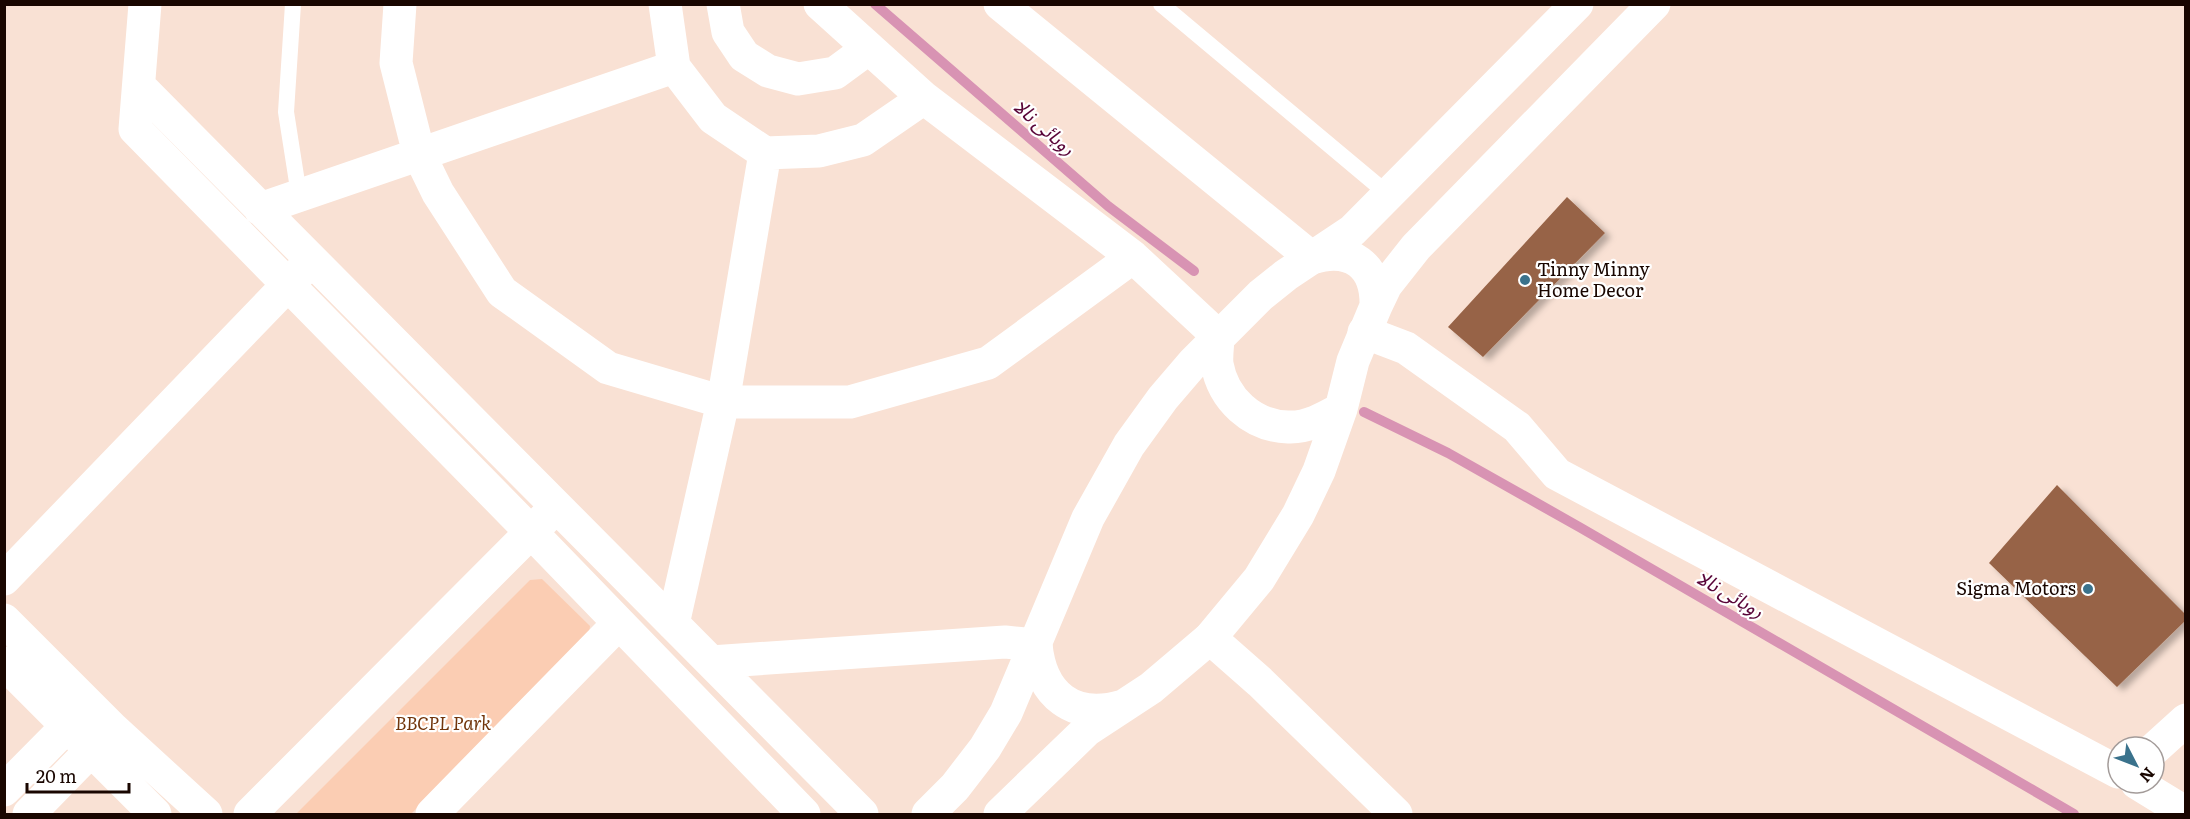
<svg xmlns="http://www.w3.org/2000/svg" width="2190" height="819" viewBox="0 0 2190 819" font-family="Literata,'Noto Sans Arabic',serif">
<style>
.green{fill:#fbcdb3}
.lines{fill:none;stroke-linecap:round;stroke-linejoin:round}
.stream{stroke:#d893b3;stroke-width:10}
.building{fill:#976346;filter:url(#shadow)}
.lane{stroke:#fff;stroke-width:16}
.street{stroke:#fff;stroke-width:33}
.secondary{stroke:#fff;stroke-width:33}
.poi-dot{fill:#3a728c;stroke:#fff;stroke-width:2}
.labels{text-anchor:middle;stroke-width:4.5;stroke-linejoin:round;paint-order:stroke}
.poi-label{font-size:18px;fill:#190600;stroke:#fff;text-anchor:start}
.park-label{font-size:18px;font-style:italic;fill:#71350b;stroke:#fff}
.water-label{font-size:20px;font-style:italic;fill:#590538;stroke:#fff}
</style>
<defs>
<filter id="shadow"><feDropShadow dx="6" dy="4" stdDeviation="3" flood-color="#0004"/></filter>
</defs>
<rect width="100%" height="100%" fill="#f9e1d4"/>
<!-- green -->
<path class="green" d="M 542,579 L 590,626 L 589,634 L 411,814 L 296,814 L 530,580 Z"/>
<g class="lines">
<!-- stream -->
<path class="stream" d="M 875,4 L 1108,206 L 1194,271
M 1364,412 L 1448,453 L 1581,528 L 2074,814"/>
</g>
<!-- building -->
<path class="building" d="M 1567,197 L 1605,233 L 1483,357 L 1448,327 Z
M 2057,485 L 2186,615 L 2186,620 L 2117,687 L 1989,563 Z"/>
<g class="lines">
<!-- lane -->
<path class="lane" d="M 293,4 L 286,112 L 299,195
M 1161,4 L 1389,195"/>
<!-- street -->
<path class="street" d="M 145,4 L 135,129 L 531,532 L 804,814
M 400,4 L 396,63 L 419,154 L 438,193 L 502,292 L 608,368 L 723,402 L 850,402 L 988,363 L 1133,257
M 665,4 L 674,67 L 713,118 L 765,153 L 819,151 L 863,140 L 924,98
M 723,4 L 728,32 L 744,56 L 768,71 L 798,79 L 835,73 L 869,48
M 820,4 L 924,98 L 1133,257 L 1218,336
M 1000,4 L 1312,258
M 139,86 L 862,814
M 260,209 L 674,67
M 1364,332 L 1406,348 L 1517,427 L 1557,474 L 2118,772
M 4,579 L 303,269
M 4,620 L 112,728 L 206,814
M 673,624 L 723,402 L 765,153
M 1210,638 L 1260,682 L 1396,814
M 711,662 L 1005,642 L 1036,645
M 4,663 L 155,814
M 2154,749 L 2186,720
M 2137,783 L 2186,813
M 4,790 L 83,710
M 29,814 L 107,734
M 250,814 L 547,516
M 432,814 L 619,623"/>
<!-- secondary -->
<path class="secondary" d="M 1312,258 C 1351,246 1377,265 1376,306
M 1218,336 C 1218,345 1216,355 1217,364 C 1223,399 1252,426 1288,427 C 1307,428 1325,418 1341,409
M 1036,645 C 1041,695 1073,721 1123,706
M 928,814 L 955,787 L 985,748 L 1006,713 L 1088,518 L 1129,445 L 1163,398 L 1193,363 L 1261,295 L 1286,275 L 1352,231 L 1577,4
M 1000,814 L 1087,730 L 1151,688 L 1210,638 L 1259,579 L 1298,515 L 1319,471 L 1341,409 L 1353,361 L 1376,306 L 1386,285 L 1416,247 L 1654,4"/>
</g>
<!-- markers -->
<g class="poi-dot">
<circle cx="1525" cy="280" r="6"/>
<circle cx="2088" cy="589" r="6"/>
</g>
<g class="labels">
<!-- poi labels -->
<g class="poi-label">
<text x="1537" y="276">Tinny Minny<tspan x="1537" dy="21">Home Decor</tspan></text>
<text x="2076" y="595" text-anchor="end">Sigma Motors</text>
</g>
<!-- park labels -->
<g class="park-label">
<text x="443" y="730">BBCPL Park</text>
</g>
<!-- water labels -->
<g class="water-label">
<text transform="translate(1044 127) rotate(41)" y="7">روہائی نالا</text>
<text transform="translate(1730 594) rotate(30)" y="7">روہائی نالا</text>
</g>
</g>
<!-- border -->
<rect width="2190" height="819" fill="none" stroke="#190600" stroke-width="12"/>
<!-- north arrow -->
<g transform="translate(2136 765) rotate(132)"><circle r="28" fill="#ffffff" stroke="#a39b99" stroke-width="1.5"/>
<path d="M0-4.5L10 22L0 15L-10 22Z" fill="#3a728c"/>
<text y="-9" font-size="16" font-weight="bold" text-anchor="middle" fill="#190600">N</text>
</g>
<!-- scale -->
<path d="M27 783v9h102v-9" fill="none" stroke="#190600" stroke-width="3"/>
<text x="36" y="783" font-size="18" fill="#190600" stroke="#ffffff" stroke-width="4.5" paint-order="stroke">20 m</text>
</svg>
